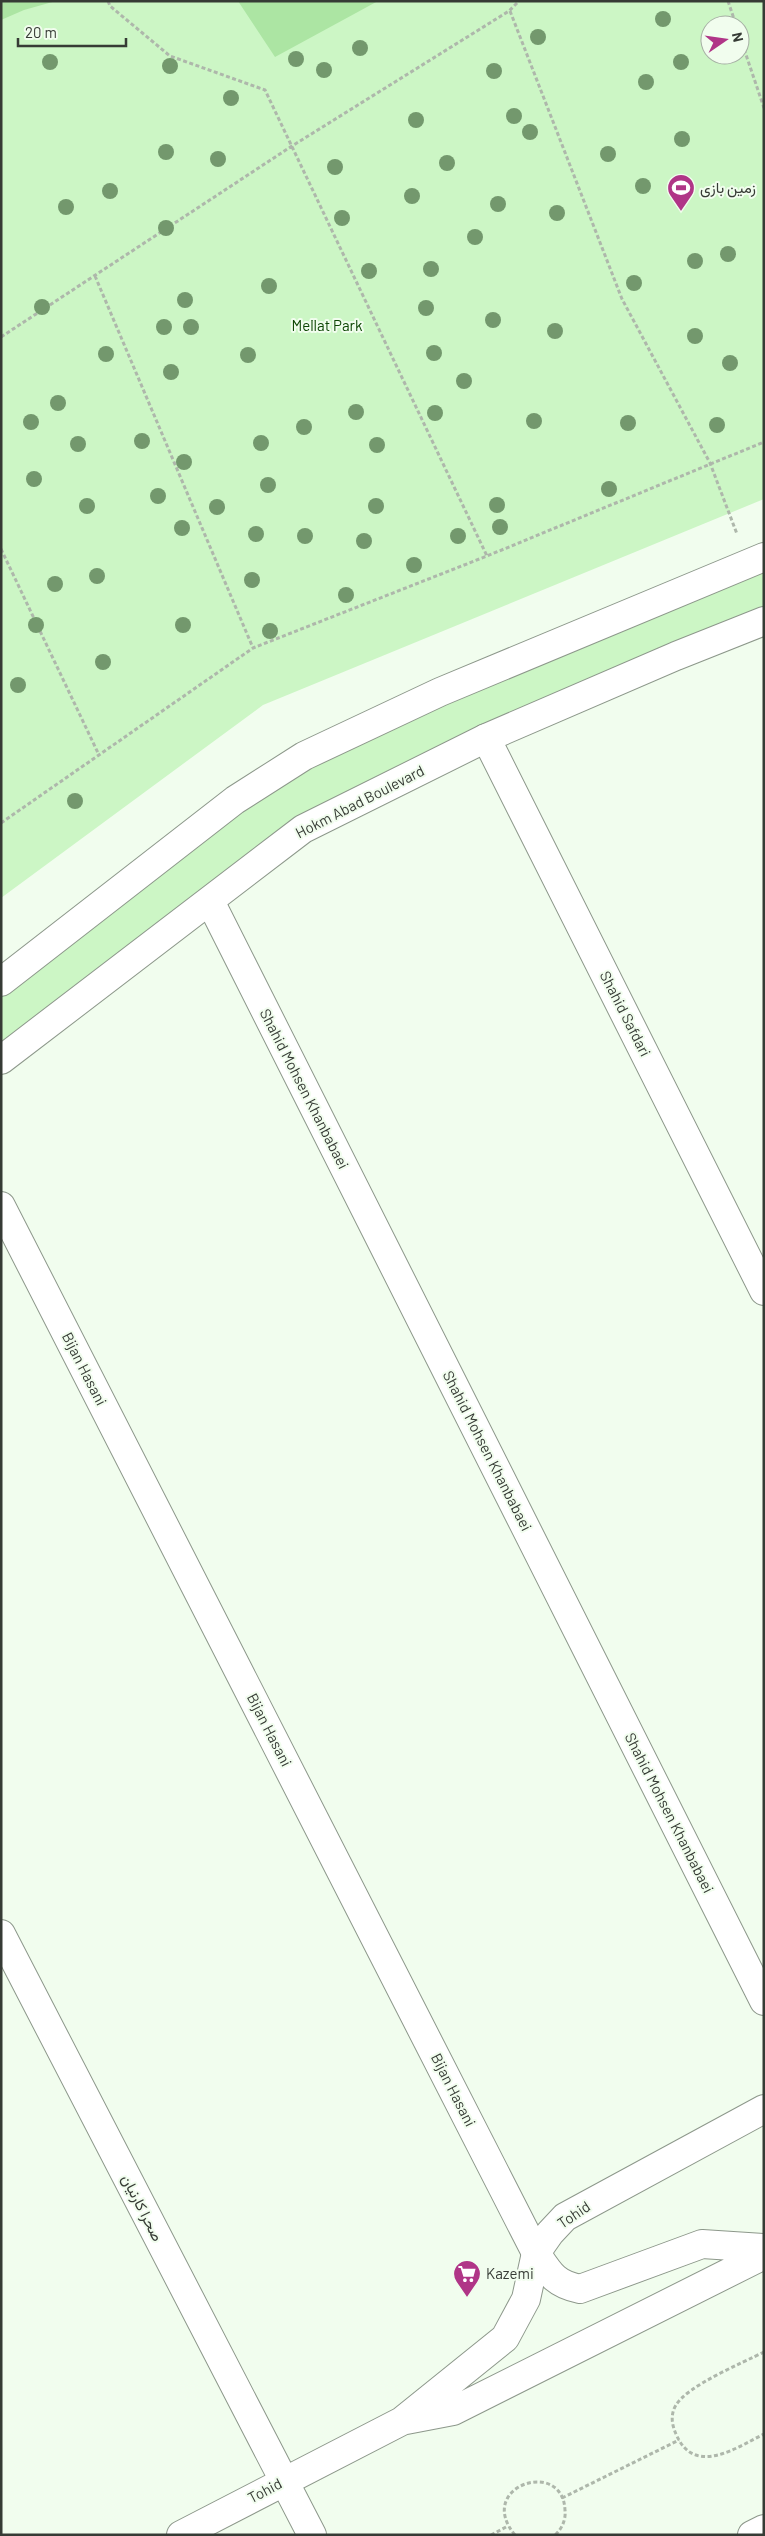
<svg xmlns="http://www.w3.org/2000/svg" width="765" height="2536" viewBox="0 0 765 2536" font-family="Barlow,Vazirmatn,sans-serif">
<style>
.green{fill:#ccf6c5;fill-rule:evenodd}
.water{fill:#ace5a3}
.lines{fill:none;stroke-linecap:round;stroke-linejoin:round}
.street-casing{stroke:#8d988b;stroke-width:30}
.secondary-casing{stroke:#8d988b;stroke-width:30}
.path{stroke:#aeb7ab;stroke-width:3;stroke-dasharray:4 2.5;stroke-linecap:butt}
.street{stroke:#fff;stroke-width:28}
.secondary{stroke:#fff;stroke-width:28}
.tree{fill:#73986d}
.labels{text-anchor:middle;stroke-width:4;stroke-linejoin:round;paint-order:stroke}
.poi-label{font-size:15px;fill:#363b35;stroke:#f1fdee;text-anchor:start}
.park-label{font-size:15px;fill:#0c4503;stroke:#f1fdee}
.street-label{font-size:15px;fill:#363b35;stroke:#f1fdee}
</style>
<rect width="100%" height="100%" fill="#f1fdee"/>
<!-- green -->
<path class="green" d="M 1,1 L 764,1 L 764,499 L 263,705 L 1,898 ZM 710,25 L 740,25 L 740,55 L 710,55 Z
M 764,557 L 764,621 L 303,829 L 1,1060 L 1,982 L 235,800 Z"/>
<!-- water -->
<path class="water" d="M 1,1 L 56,1 L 24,10 L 1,20 Z
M 238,1 L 378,1 L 275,57 Z"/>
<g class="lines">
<defs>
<path id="street" d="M 486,738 L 764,1291
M 210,901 L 764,2001
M 1,1206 L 536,2253
M 1,1934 L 312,2535
M 752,2535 L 764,2529"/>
<path id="secondary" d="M 1,982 L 235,800 L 304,756 L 440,692 L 764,557
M 1,1060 L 303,829 L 486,738 L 676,656 L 764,621
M 536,2253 C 550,2274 555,2284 580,2289 L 702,2244 L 764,2248
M 406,2420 L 453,2411 L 764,2255
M 181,2535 L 402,2421 L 505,2338 L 526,2299 L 536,2253 L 550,2233 L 565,2217 L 764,2109"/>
</defs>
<!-- street casing -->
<use href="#street" class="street-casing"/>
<!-- secondary casing -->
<use href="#secondary" class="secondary-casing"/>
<!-- path -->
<path class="path" d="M 108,1 L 110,6 L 170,56 L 265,90 L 487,556
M 728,1 L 736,25
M 510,11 L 622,299 L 710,463 L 737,534
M 740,37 L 764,108
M 95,276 L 253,648
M 1,337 L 292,146 L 509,11 L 519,1
M 1,549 L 99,755
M 1,823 L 253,648 L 487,556 L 764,442
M 764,2352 C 742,2363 687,2386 676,2405 C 670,2415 672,2425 676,2434 C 694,2477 736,2448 764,2434
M 562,2498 L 679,2440
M 491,2535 L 508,2526
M 515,2535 C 474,2486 564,2457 565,2511 C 566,2519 562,2529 555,2535"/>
<!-- street -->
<use href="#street" class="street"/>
<!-- secondary -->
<use href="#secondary" class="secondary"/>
</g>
<!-- trees -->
<g class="tree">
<circle cx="663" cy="19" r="8"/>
<circle cx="538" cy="37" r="8"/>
<circle cx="360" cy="48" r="8"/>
<circle cx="296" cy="59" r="8"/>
<circle cx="50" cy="62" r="8"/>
<circle cx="681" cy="62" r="8"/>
<circle cx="170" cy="66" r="8"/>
<circle cx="324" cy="70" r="8"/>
<circle cx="494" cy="71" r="8"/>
<circle cx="646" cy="82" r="8"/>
<circle cx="231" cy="98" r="8"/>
<circle cx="514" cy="116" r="8"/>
<circle cx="416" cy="120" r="8"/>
<circle cx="530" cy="132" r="8"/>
<circle cx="682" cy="139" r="8"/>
<circle cx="166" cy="152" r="8"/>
<circle cx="608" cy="154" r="8"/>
<circle cx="218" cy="159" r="8"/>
<circle cx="447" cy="163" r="8"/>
<circle cx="335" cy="167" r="8"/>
<circle cx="643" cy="186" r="8"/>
<circle cx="110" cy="191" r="8"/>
<circle cx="412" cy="196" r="8"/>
<circle cx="498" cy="204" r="8"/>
<circle cx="66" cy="207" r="8"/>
<circle cx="557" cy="213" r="8"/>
<circle cx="342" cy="218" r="8"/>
<circle cx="166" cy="228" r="8"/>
<circle cx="475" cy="237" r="8"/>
<circle cx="728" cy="254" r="8"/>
<circle cx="695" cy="261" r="8"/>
<circle cx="431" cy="269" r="8"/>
<circle cx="369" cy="271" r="8"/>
<circle cx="634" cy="283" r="8"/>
<circle cx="269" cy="286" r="8"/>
<circle cx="185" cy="300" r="8"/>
<circle cx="42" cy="307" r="8"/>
<circle cx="426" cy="308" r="8"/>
<circle cx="493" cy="320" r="8"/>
<circle cx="164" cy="327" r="8"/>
<circle cx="191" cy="327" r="8"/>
<circle cx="555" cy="331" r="8"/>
<circle cx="695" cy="336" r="8"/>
<circle cx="434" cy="353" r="8"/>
<circle cx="106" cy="354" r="8"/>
<circle cx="248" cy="355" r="8"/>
<circle cx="730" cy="363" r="8"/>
<circle cx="171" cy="372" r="8"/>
<circle cx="464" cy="381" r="8"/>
<circle cx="58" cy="403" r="8"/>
<circle cx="356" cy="412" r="8"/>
<circle cx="435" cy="413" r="8"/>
<circle cx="534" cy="421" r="8"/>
<circle cx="31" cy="422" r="8"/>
<circle cx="628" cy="423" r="8"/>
<circle cx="717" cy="425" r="8"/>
<circle cx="304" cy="427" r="8"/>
<circle cx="142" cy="441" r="8"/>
<circle cx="261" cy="443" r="8"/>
<circle cx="78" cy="444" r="8"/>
<circle cx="377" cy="445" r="8"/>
<circle cx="184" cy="462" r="8"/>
<circle cx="34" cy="479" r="8"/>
<circle cx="268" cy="485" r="8"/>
<circle cx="609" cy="489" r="8"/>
<circle cx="158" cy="496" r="8"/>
<circle cx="497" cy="505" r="8"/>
<circle cx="87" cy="506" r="8"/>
<circle cx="376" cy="506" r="8"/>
<circle cx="217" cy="507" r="8"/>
<circle cx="500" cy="527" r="8"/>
<circle cx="182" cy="528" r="8"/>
<circle cx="256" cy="534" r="8"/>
<circle cx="305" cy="536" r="8"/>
<circle cx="458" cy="536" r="8"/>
<circle cx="364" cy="541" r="8"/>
<circle cx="414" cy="565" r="8"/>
<circle cx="97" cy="576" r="8"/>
<circle cx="252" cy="580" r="8"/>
<circle cx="55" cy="584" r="8"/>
<circle cx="346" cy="595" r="8"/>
<circle cx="36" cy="625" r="8"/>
<circle cx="183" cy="625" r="8"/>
<circle cx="270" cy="631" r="8"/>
<circle cx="103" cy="662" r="8"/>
<circle cx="18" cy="685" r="8"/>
<circle cx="75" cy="801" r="8"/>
</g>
<!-- icons -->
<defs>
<symbol id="stadium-pin" viewBox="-11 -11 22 30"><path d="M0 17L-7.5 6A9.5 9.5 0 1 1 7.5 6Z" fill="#b03587" stroke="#f1fdee"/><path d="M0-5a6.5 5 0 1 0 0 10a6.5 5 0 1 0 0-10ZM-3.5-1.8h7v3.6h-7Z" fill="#fff"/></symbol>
<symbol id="supermarket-pin" viewBox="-11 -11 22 30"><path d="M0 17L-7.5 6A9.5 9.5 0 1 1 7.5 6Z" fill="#b03587" stroke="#f1fdee"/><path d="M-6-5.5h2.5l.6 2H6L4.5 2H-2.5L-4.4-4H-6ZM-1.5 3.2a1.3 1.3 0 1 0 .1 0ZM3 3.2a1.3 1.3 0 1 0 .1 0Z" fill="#fff"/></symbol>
</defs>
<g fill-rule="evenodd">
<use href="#stadium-pin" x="665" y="172" width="32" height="43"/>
<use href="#supermarket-pin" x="451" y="2258" width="32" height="43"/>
</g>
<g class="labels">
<!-- poi labels -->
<g class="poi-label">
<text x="700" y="193">زمین بازی</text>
<text x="486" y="2279">Kazemi</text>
</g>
<!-- park labels -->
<g class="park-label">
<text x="327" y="331">Mellat Park</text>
</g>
<!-- street labels -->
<g class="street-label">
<text transform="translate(360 802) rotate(-27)" y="5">Hokm Abad Boulevard</text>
<text transform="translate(625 1014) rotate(63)" y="5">Shahid Safdari</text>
<text transform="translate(304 1089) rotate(63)" y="5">Shahid Mohsen Khanbabaei</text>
<text transform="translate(84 1369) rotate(63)" y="5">Bijan Hasani</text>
<text transform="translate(487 1451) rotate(63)" y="5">Shahid Mohsen Khanbabaei</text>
<text transform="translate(269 1730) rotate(63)" y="5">Bijan Hasani</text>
<text transform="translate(669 1813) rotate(63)" y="5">Shahid Mohsen Khanbabaei</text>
<text transform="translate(453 2090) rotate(63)" y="5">Bijan Hasani</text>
<text transform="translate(142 2208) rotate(63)" y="5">صحرا کارنیان</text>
<text transform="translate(574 2215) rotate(-34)" y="5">Tohid</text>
<text transform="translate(265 2491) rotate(-28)" y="5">Tohid</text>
</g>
</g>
<!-- border -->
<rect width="765" height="2536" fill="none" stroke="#363b35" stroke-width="5"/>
<!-- north arrow -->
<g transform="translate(725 40) rotate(77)"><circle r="24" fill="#f1fdee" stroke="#a6afa4"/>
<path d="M0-4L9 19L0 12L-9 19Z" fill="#b03587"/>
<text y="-8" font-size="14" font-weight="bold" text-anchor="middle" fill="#363b35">N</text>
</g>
<!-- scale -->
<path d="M18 38v8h108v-8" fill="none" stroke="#363b35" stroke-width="2.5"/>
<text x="25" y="38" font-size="15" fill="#363b35" stroke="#f1fdee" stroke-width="4" paint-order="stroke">20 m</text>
</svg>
